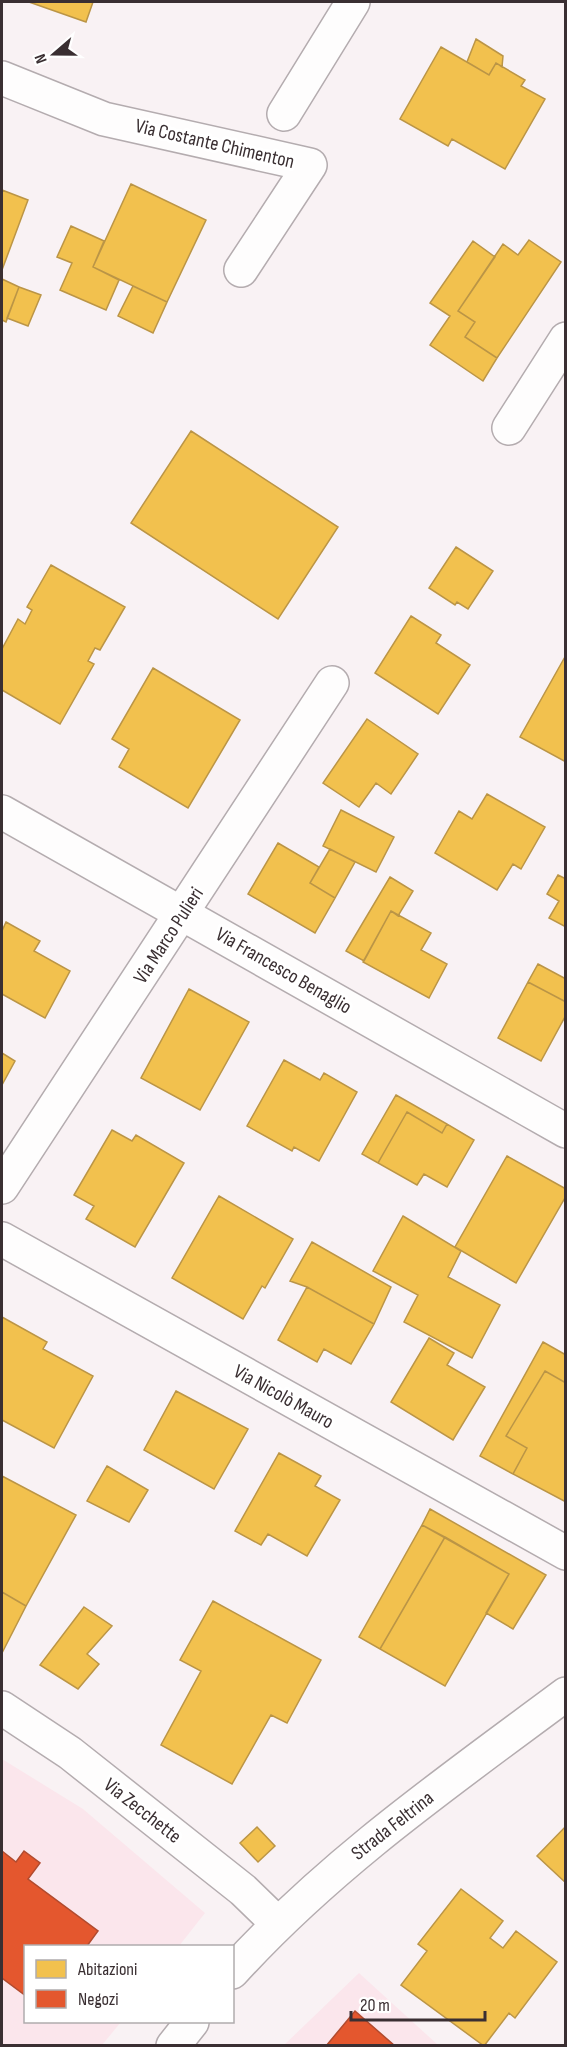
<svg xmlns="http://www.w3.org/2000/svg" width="567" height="2047" viewBox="0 0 567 2047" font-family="'Sofia Sans Condensed',sans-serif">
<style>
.built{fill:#fbe6ec}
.homes{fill:#f2c14e;stroke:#bb9546;stroke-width:1.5}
.shops{fill:#e4572e;stroke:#b14b2f;stroke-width:1.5}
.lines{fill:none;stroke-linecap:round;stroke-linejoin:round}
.street-casing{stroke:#b4acaf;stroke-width:36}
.primary-casing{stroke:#b4acaf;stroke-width:36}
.street{stroke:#fefdfd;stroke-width:33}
.primary{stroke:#fefdfd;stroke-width:33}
.labels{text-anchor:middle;stroke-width:6;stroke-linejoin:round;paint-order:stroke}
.street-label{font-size:20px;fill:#3a2f32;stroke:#fff}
</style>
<rect width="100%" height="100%" fill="#f9f2f4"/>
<!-- built -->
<path class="built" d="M 2,1759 L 83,1809 L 205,1913 L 179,1946 L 26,1946 L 26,2022 L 121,2022 L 102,2045 L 2,2045 Z
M 359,1973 L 438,2045 L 283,2046 Z"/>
<!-- homes -->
<path class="homes" d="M 29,2 L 93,2 L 86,22 Z
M 476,39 L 503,56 L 502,67 L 496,63 L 489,75 L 467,62 Z
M 441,47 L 489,75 L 496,63 L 525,80 L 521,86 L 545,99 L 505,169 L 452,139 L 448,146 L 400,119 Z
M 131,184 L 206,220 L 167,302 L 93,267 Z
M 2,190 L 28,200 L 2,270 Z
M 71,226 L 104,241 L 93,267 L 119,280 L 106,310 L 60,290 L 72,263 L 57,257 Z
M 529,240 L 561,262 L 497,358 L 465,337 L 475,322 L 458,311 L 503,244 L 518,255 Z
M 473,241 L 495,257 L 458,311 L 475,322 L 465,337 L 497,358 L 483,381 L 430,345 L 450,316 L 430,303 Z
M 2,279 L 19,287 L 6,322 L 2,320 Z
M 133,286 L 167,302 L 153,333 L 118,316 Z
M 19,287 L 41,295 L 28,326 L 7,318 Z
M 191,431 L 338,527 L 278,619 L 131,523 Z
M 456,547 L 493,571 L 468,609 L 457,602 L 455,605 L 429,588 Z
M 51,565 L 125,607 L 100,650 L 95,648 L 88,661 L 94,664 L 60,724 L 2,690 L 2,649 L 18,619 L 25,624 L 32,610 L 27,607 Z
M 411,616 L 441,635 L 436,643 L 470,665 L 438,714 L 375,673 Z
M 566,655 L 566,762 L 520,737 Z
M 153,668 L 240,720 L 188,808 L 119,767 L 129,749 L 112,739 Z
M 367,719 L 418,754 L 391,794 L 376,783 L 359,807 L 323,783 Z
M 487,794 L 545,827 L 521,869 L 513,864 L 497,890 L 435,853 L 459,811 L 472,819 Z
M 341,810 L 394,837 L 376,872 L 323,846 Z
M 278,843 L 319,867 L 310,883 L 335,898 L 315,933 L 248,894 Z
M 330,849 L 355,862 L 335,898 L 310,883 Z
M 558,875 L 566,879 L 566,927 L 549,918 L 559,901 L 547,894 Z
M 390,877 L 413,891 L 398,916 L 391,911 L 364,961 L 346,951 Z
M 391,911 L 431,933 L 421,950 L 447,964 L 429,998 L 363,962 Z
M 6,922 L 40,941 L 34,951 L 70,971 L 45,1018 L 2,994 L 2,931 Z
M 538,964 L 566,979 L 566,1002 L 528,982 Z
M 528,982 L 566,1002 L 566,1015 L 541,1061 L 498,1038 Z
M 189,989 L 249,1022 L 200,1110 L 141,1078 Z
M 2,1053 L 15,1061 L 2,1085 Z
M 284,1060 L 320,1080 L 324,1073 L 357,1092 L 319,1161 L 294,1147 L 292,1151 L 247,1126 Z
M 396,1095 L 447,1124 L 442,1133 L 407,1112 L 378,1163 L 362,1154 Z
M 407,1112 L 442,1133 L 447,1124 L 474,1140 L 447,1187 L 424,1174 L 417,1185 L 378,1163 Z
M 112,1130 L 132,1141 L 136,1135 L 184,1163 L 135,1247 L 86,1219 L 94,1206 L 74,1195 Z
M 507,1156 L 566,1189 L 566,1196 L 516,1283 L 455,1247 Z
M 219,1196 L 293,1239 L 265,1288 L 262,1286 L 243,1319 L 172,1278 Z
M 403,1216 L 461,1251 L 448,1277 L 500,1305 L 472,1358 L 404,1322 L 418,1295 L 373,1271 Z
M 312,1242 L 391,1287 L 374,1324 L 307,1287 L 290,1281 Z
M 307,1287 L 374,1324 L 351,1364 L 324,1349 L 317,1362 L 278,1340 Z
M 2,1317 L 47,1342 L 43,1349 L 93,1376 L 54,1448 L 2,1420 Z
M 429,1338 L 454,1353 L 447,1365 L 485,1387 L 453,1440 L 391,1402 Z
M 543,1342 L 566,1355 L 566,1383 L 545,1371 L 506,1436 L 527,1448 L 513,1474 L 480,1456 Z
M 545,1371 L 566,1383 L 566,1502 L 513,1474 L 527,1448 L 506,1436 Z
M 176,1391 L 248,1429 L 214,1489 L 144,1450 Z
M 279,1453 L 321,1476 L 315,1486 L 340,1500 L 307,1556 L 268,1534 L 261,1545 L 235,1531 Z
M 107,1466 L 148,1490 L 129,1522 L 87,1501 Z
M 2,1476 L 76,1515 L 26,1606 L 2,1592 Z
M 430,1509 L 546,1575 L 513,1629 L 486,1613 L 509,1574 L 422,1525 Z
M 422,1525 L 445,1537 L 380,1649 L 359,1637 Z
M 445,1537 L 509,1574 L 445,1686 L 380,1649 Z
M 2,1592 L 26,1606 L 2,1653 Z
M 213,1601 L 321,1660 L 287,1723 L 271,1715 L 232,1784 L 161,1745 L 201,1671 L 180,1660 Z
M 84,1607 L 112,1626 L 87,1654 L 99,1664 L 78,1689 L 40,1665 Z
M 566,1826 L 566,1883 L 537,1856 Z
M 257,1827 L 275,1846 L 258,1862 L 240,1843 Z
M 461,1889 L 503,1921 L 490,1938 L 503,1948 L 516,1931 L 557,1962 L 515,2018 L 509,2013 L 484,2046 L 401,1985 L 427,1951 L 418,1944 Z"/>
<!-- shops -->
<path class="shops" d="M 2,1851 L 16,1862 L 24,1851 L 40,1863 L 28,1879 L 98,1931 L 87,1946 L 26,1946 L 26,1996 L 2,1978 Z
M 355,2011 L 395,2046 L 326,2046 Z"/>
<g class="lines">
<defs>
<path id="street" d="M 2,78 L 104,119 L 310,165 L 241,270
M 284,114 L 353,2
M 509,428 L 566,339
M 2,812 L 566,1131
M 2,1187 L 332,683
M 2,1239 L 566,1553
M 2,1708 L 70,1753 L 243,1890 L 277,1923"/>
<path id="primary" d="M 232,1972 C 330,1864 449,1781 566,1694
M 173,2046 L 192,2022"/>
</defs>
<!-- street casing -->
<use href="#street" class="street-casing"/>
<!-- primary casing -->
<use href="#primary" class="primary-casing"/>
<!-- street -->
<use href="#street" class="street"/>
<!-- primary -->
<use href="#primary" class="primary"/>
</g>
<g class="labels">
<!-- street labels -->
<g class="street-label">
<text transform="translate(215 143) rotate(13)" y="7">Via Costante Chimenton</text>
<text transform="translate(168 935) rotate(-57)" y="7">Via Marco Pulieri</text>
<text transform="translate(284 970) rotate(30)" y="7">Via Francesco Benaglio</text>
<text transform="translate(284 1396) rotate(29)" y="7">Via Nicolò Mauro</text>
<text transform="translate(143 1810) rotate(38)" y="7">Via Zecchette</text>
<text transform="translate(392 1825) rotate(-38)" y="7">Strada Feltrina</text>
</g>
</g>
<!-- border -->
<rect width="567" height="2047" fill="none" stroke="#3a2f32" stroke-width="6"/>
<!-- legend -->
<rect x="24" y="1945" width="210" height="78" fill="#ffffff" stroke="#b0acad" stroke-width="1.5"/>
<rect x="36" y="1960" width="30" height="18" fill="#f2c14e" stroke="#b0acad" stroke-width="1.5"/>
<text x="78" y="1975" font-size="18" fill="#3a2f32">Abitazioni</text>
<rect x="36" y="1990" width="30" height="18" fill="#e4572e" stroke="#b0acad" stroke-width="1.5"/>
<text x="78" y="2005" font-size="18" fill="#3a2f32">Negozi</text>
<!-- north arrow -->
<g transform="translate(54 54) rotate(250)" stroke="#ffffff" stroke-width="4.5" paint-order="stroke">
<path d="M0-4.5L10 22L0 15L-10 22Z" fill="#3a2f32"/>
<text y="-9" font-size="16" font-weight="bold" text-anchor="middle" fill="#3a2f32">N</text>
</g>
<!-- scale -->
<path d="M351 2011v9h134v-9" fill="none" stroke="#3a2f32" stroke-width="3"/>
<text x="360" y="2011" font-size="18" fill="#3a2f32" stroke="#ffffff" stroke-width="4.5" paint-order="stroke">20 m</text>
</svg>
